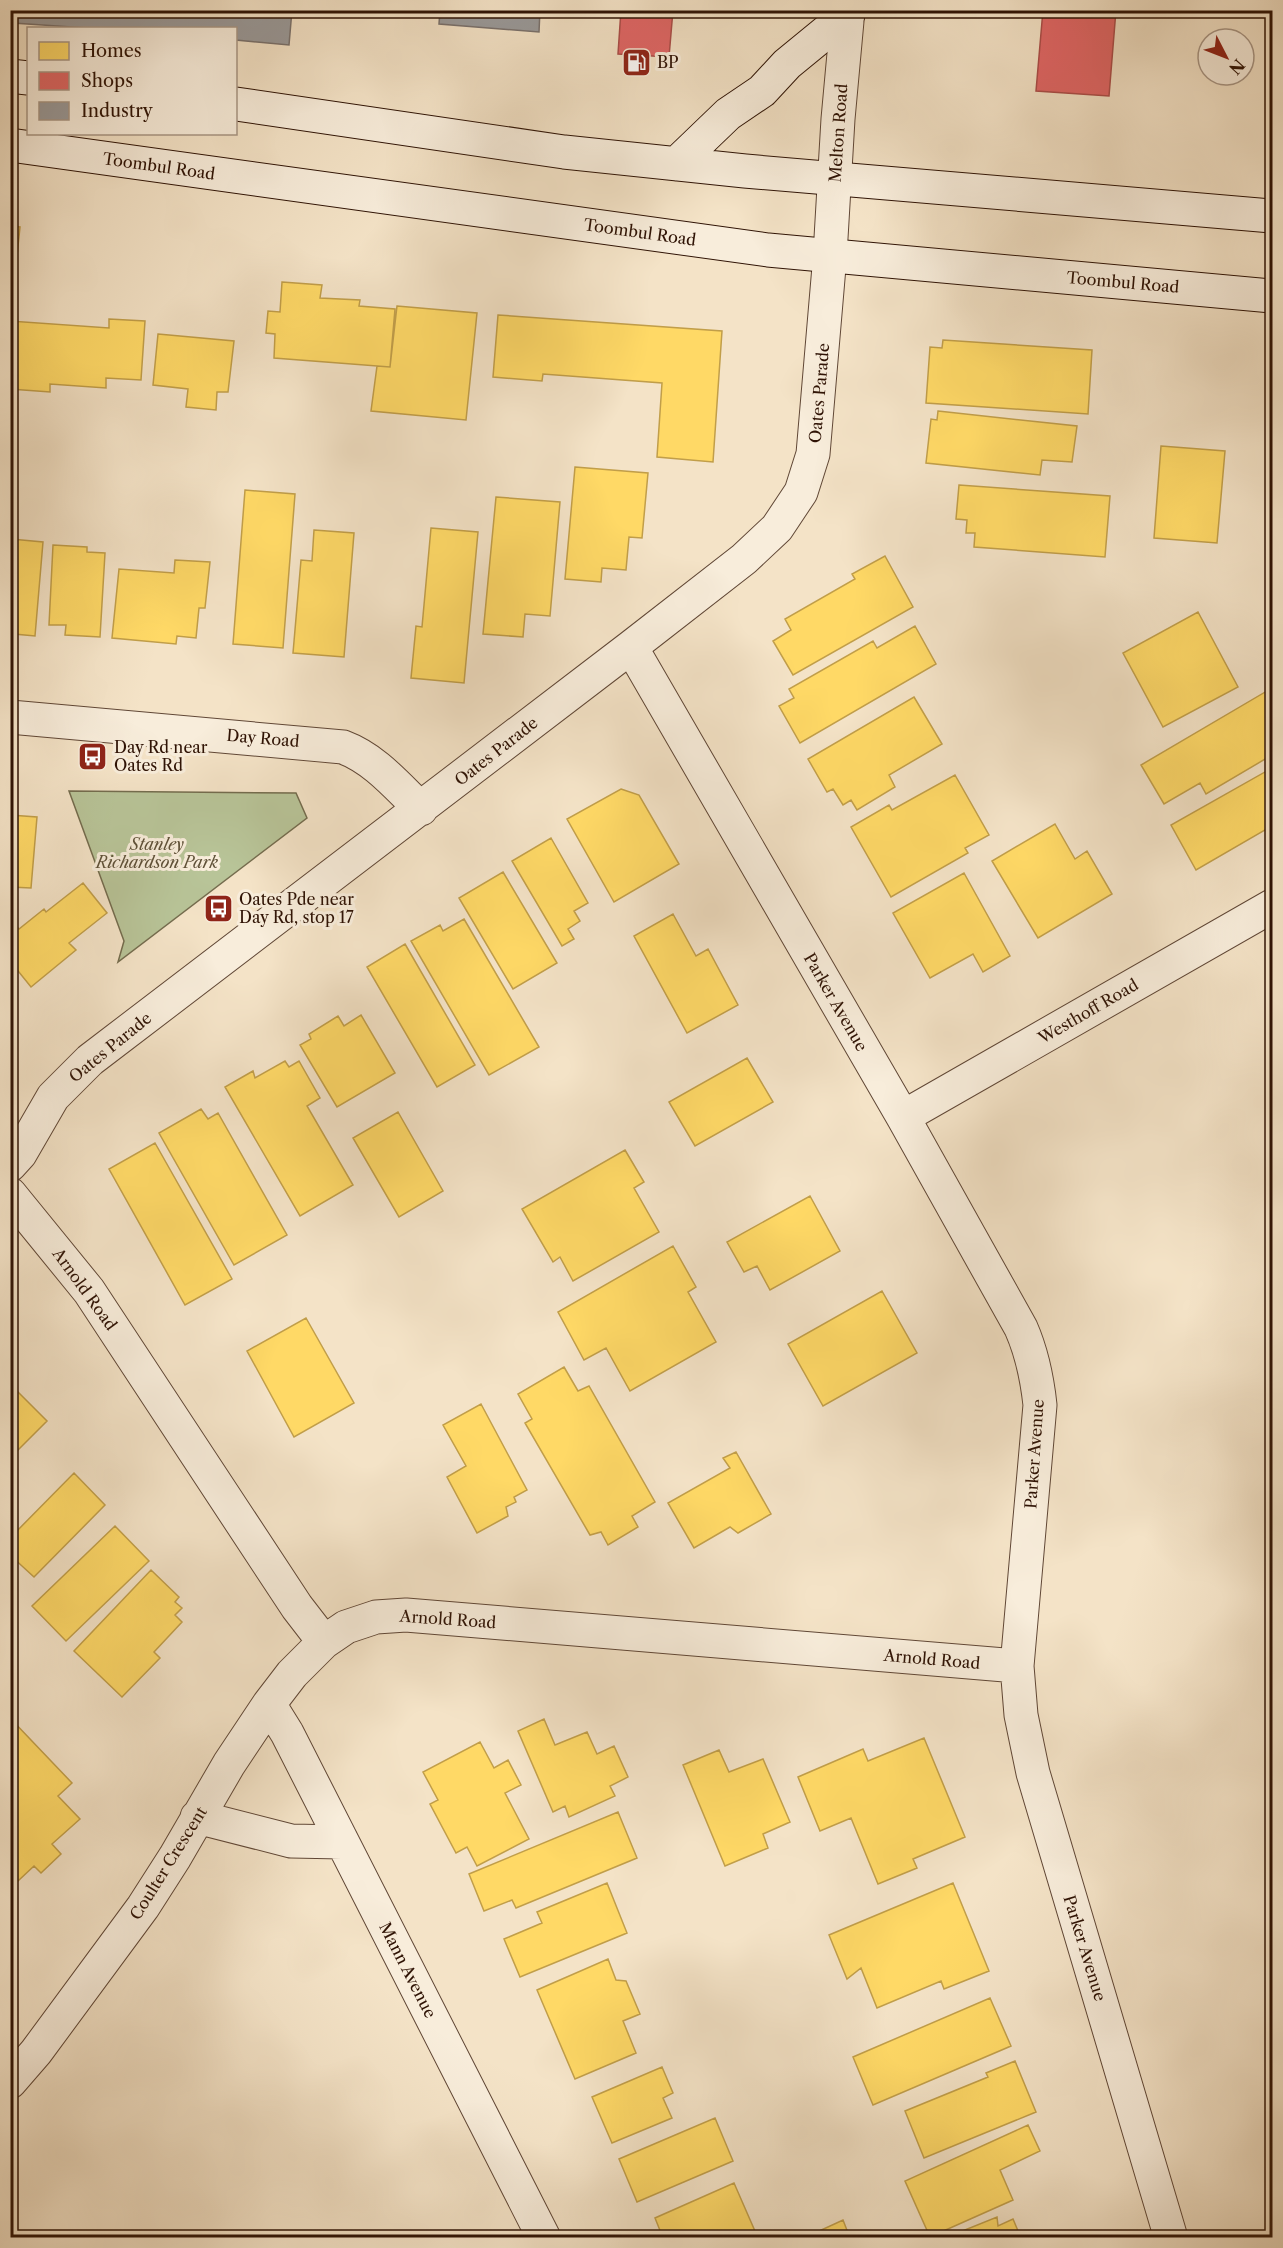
<svg xmlns="http://www.w3.org/2000/svg" width="1283" height="2248" viewBox="0 0 1283 2248" font-family="'Libre Caslon Text',serif">
<style>
.green{fill:#b8c498;stroke:#746c4e;stroke-width:1.5}
.homes{fill:#ffd966;stroke:#c19e49;stroke-width:1.5}
.shops{fill:#e06666;stroke:#ab4d49;stroke-width:1.5}
.industry{fill:#999;stroke:#79716d;stroke-width:1.5}
.lines{fill:none;stroke-linecap:round;stroke-linejoin:round}
.minor-casing{stroke:#604736;stroke-width:35}
.tertiary-casing{stroke:#604736;stroke-width:35}
.secondary-casing{stroke:#2f1305;stroke-width:35}
.minor{stroke:#f8eddb;stroke-width:33}
.tertiary{stroke:#f8eddb;stroke-width:33}
.secondary{stroke:#f8eddb;stroke-width:33}
.labels{text-anchor:middle;stroke-width:6;stroke-linejoin:round;paint-order:stroke}
.poi-label{font-size:16px;fill:#2f1305;stroke:#f8eddb;text-anchor:start}
.street-label{font-size:16px;fill:#2f1305;stroke:#f8eddb}
.park-label{font-size:16px;font-style:italic;fill:#5f5138;stroke:#f8eddb}
</style>
<rect width="100%" height="100%" fill="#f4e3c7"/>
<filter id="stains"><feTurbulence type="fractalNoise" baseFrequency=".00333" numOctaves="4"/><feColorMatrix values="0 0 0 0 .2 0 0 0 0 .09 0 0 0 0 .02 0 0 0 .5 -.17"/></filter>
<radialGradient id="worn" r=".72"><stop offset=".6" stop-color="#630" stop-opacity="0"/><stop offset="1" stop-color="#630" stop-opacity=".3"/></radialGradient>
<!-- green -->
<path class="green" d="M 69,791 L 296,793 L 307,818 L 118,962 L 124,941 Z"/>
<!-- homes -->
<path class="homes" d="M 10,226 L 20,227 L 13,294 L 10,294 Z
M 282,282 L 322,285 L 320,298 L 360,300 L 359,306 L 395,309 L 390,367 L 274,358 L 275,334 L 266,333 L 268,311 L 280,312 Z
M 397,306 L 477,313 L 466,420 L 371,411 L 377,366 L 390,367 Z
M 498,315 L 722,331 L 713,462 L 657,457 L 662,383 L 543,374 L 542,381 L 493,377 Z
M 109,319 L 145,321 L 141,380 L 106,378 L 106,388 L 50,384 L 50,392 L 10,389 L 10,321 L 109,328 Z
M 158,334 L 234,341 L 228,392 L 217,392 L 216,410 L 186,407 L 188,389 L 153,385 Z
M 943,340 L 1092,350 L 1088,414 L 926,403 L 930,347 L 942,348 Z
M 938,411 L 1077,426 L 1072,462 L 1042,460 L 1040,475 L 926,463 L 931,419 L 937,420 Z
M 1161,446 L 1225,451 L 1217,543 L 1154,538 Z
M 575,467 L 648,473 L 642,538 L 629,537 L 626,570 L 602,568 L 601,582 L 565,579 Z
M 959,485 L 1110,496 L 1105,557 L 974,547 L 975,533 L 966,533 L 967,520 L 956,519 Z
M 245,490 L 295,494 L 283,648 L 233,644 Z
M 496,497 L 560,502 L 550,616 L 525,614 L 523,637 L 483,634 Z
M 431,528 L 478,532 L 464,683 L 411,678 L 416,626 L 422,627 Z
M 314,530 L 354,533 L 344,657 L 293,653 L 301,560 L 312,561 Z
M 11,539 L 43,542 L 35,636 L 14,634 L 15,627 L 10,626 Z
M 53,545 L 87,547 L 87,552 L 105,553 L 100,637 L 65,635 L 66,625 L 49,625 Z
M 885,556 L 913,607 L 793,675 L 773,641 L 791,630 L 785,619 L 855,579 L 852,574 Z
M 175,560 L 210,562 L 205,608 L 199,608 L 196,638 L 177,636 L 176,644 L 112,638 L 119,569 L 174,573 Z
M 1198,612 L 1238,687 L 1163,727 L 1123,653 Z
M 915,626 L 936,664 L 800,743 L 779,706 L 794,698 L 789,689 L 873,641 L 877,648 Z
M 1272,688 L 1272,755 L 1206,794 L 1200,783 L 1164,804 L 1141,765 Z
M 914,697 L 942,744 L 889,775 L 895,787 L 857,810 L 851,800 L 843,805 L 833,789 L 827,792 L 808,759 Z
M 1272,768 L 1272,826 L 1196,870 L 1171,825 Z
M 955,775 L 989,835 L 965,848 L 968,853 L 891,897 L 851,827 L 889,805 L 892,810 Z
M 621,789 L 639,795 L 679,864 L 614,902 L 567,819 Z
M 10,815 L 37,817 L 31,888 L 10,887 Z
M 1055,824 L 1075,859 L 1087,851 L 1112,894 L 1038,938 L 992,861 Z
M 551,838 L 588,903 L 574,911 L 580,921 L 568,929 L 574,939 L 562,946 L 512,861 Z
M 503,872 L 557,963 L 513,989 L 459,898 Z
M 964,873 L 1010,956 L 983,972 L 973,954 L 930,978 L 893,913 Z
M 83,883 L 107,913 L 69,943 L 76,950 L 31,987 L 10,961 L 10,928 L 15,925 L 19,929 L 44,909 L 46,912 Z
M 673,914 L 696,956 L 708,949 L 738,1005 L 687,1033 L 634,936 Z
M 464,919 L 539,1047 L 489,1075 L 411,941 L 440,925 L 443,931 Z
M 405,944 L 475,1065 L 437,1087 L 367,967 Z
M 361,1015 L 395,1073 L 337,1107 L 300,1045 L 311,1039 L 309,1034 L 338,1016 L 344,1026 Z
M 747,1058 L 773,1102 L 695,1146 L 669,1102 Z
M 285,1061 L 289,1067 L 299,1061 L 320,1098 L 307,1106 L 353,1185 L 300,1216 L 225,1087 L 253,1071 L 255,1078 Z
M 201,1109 L 208,1119 L 218,1113 L 287,1235 L 234,1265 L 159,1133 Z
M 398,1112 L 443,1191 L 399,1217 L 353,1138 Z
M 155,1143 L 232,1279 L 185,1305 L 109,1169 Z
M 625,1150 L 644,1182 L 634,1188 L 659,1232 L 573,1281 L 560,1257 L 553,1262 L 522,1209 Z
M 810,1196 L 840,1251 L 770,1290 L 757,1266 L 744,1272 L 727,1242 Z
M 673,1246 L 696,1287 L 688,1292 L 716,1342 L 630,1391 L 606,1348 L 584,1360 L 558,1312 Z
M 882,1291 L 917,1353 L 823,1406 L 788,1344 Z
M 306,1318 L 354,1403 L 294,1437 L 247,1351 Z
M 564,1367 L 578,1391 L 589,1386 L 655,1502 L 632,1516 L 638,1527 L 608,1545 L 601,1532 L 590,1535 L 525,1423 L 532,1419 L 518,1394 Z
M 10,1384 L 47,1421 L 10,1458 Z
M 481,1404 L 527,1490 L 514,1497 L 516,1502 L 506,1507 L 508,1516 L 477,1533 L 447,1477 L 466,1466 L 443,1425 Z
M 736,1452 L 771,1514 L 738,1533 L 730,1527 L 694,1548 L 668,1503 L 730,1468 L 723,1458 Z
M 74,1473 L 105,1505 L 34,1577 L 10,1555 L 10,1538 Z
M 115,1526 L 149,1561 L 66,1641 L 32,1606 Z
M 151,1570 L 179,1597 L 175,1602 L 182,1608 L 175,1615 L 182,1622 L 154,1652 L 160,1658 L 122,1697 L 74,1651 Z
M 10,1718 L 72,1783 L 58,1796 L 80,1819 L 52,1844 L 61,1854 L 41,1873 L 34,1866 L 18,1881 L 10,1872 Z
M 544,1719 L 555,1745 L 587,1732 L 597,1754 L 614,1746 L 628,1777 L 610,1786 L 615,1796 L 569,1817 L 565,1806 L 553,1812 L 518,1731 Z
M 924,1738 L 965,1837 L 913,1859 L 917,1868 L 878,1884 L 851,1818 L 820,1831 L 798,1777 L 863,1749 L 868,1761 Z
M 480,1742 L 494,1768 L 508,1760 L 521,1785 L 505,1793 L 529,1839 L 477,1866 L 467,1847 L 456,1853 L 430,1804 L 438,1800 L 423,1772 Z
M 719,1750 L 729,1772 L 763,1759 L 790,1822 L 763,1834 L 768,1848 L 725,1866 L 683,1765 Z
M 618,1812 L 637,1858 L 516,1908 L 512,1900 L 484,1911 L 469,1874 Z
M 607,1883 L 627,1933 L 520,1977 L 504,1939 L 542,1923 L 537,1912 Z
M 953,1883 L 989,1971 L 944,1989 L 941,1981 L 877,2008 L 861,1968 L 847,1979 L 829,1935 Z
M 608,1959 L 616,1980 L 626,1981 L 640,2014 L 623,2021 L 636,2053 L 575,2079 L 537,1990 Z
M 990,1998 L 1011,2046 L 873,2105 L 853,2057 Z
M 1015,2061 L 1036,2112 L 924,2158 L 905,2111 L 988,2077 L 986,2073 Z
M 662,2067 L 673,2093 L 663,2098 L 672,2118 L 612,2143 L 592,2097 Z
M 715,2118 L 733,2161 L 637,2202 L 619,2159 Z
M 1028,2125 L 1040,2151 L 1000,2170 L 1013,2200 L 930,2237 L 905,2181 Z
M 734,2183 L 758,2238 L 663,2238 L 655,2218 Z
M 997,2217 L 998,2226 L 1013,2219 L 1021,2238 L 956,2238 L 955,2234 Z
M 843,2220 L 850,2238 L 804,2238 Z"/>
<!-- shops -->
<path class="shops" d="M 621,10 L 673,10 L 669,57 L 618,54 Z
M 1043,10 L 1116,10 L 1109,96 L 1036,91 Z"/>
<!-- industry -->
<path class="industry" d="M 14,10 L 292,10 L 289,45 L 236,40 L 236,28 L 87,28 L 13,23 Z
M 440,10 L 540,10 L 539,32 L 439,24 Z"/>
<g class="lines">
<defs>
<path id="minor" d="M 631,647 L 903,1117 L 1021,1328 C 1032,1353 1037,1377 1040,1405 L 1017,1666 L 1021,1715 L 1033,1773 L 1171,2238
M 10,717 L 343,747 C 375,759 397,786 421,809
M 903,1117 L 1272,906
M 10,1165 L 20,1154 L 53,1097 L 90,1060 L 631,647 L 744,559 L 777,528 L 801,492 L 813,454 L 830,255
M 10,1194 L 89,1291 L 297,1607 L 324,1642
M 269,1704 L 287,1733 L 544,2238
M 197,1817 L 291,1841 L 342,1842
M 10,2082 L 36,2052 L 143,1907 L 175,1857 L 229,1764 L 269,1704 L 292,1674 L 324,1642 L 346,1627 L 376,1617 L 406,1615 L 1017,1666"/>
<path id="tertiary" d="M 830,255 L 838,119 L 848,10"/>
<path id="secondary" d="M 10,76 L 28,78
M 236,104 L 564,152 L 745,171 L 1272,216
M 10,145 L 768,250 L 1272,296
M 676,164 L 728,114 L 762,91 L 787,64 L 848,14"/>
</defs>
<!-- minor casing -->
<use href="#minor" class="minor-casing"/>
<!-- tertiary casing -->
<use href="#tertiary" class="tertiary-casing"/>
<!-- secondary casing -->
<use href="#secondary" class="secondary-casing"/>
<!-- minor -->
<use href="#minor" class="minor"/>
<!-- tertiary -->
<use href="#tertiary" class="tertiary"/>
<!-- secondary -->
<use href="#secondary" class="secondary"/>
</g>
<!-- icons -->
<defs>
<symbol id="fuel-square" viewBox="-11 -11 22 22"><rect x="-9" y="-9" width="18" height="18" rx="4" fill="#8f2418" stroke="#f8eddb"/><path d="M-5.5-6h7V0h2V4h1.3V-2.5L3-4.5l.8-.8L6-3V5H2.5V1h-1V6h-7ZM-4.2-4.7v3.2H.2V-4.7Z" fill="#fff"/></symbol>
<symbol id="bus-square" viewBox="-11 -11 22 22"><rect x="-9" y="-9" width="18" height="18" rx="4" fill="#8f2418" stroke="#f8eddb"/><path d="M-5-6H5V4H4V6H2V4H-2V6H-4V4H-5ZM-3.5-4V0h7V-4ZM-3.5 1.2v1.5H-2V1.2ZM2 1.2v1.5H3.5V1.2Z" fill="#fff"/></symbol>
</defs>
<g fill-rule="evenodd">
<use href="#fuel-square" x="620" y="46" width="33" height="33"/>
<use href="#bus-square" x="76" y="740" width="33" height="33"/>
<use href="#bus-square" x="202" y="892" width="33" height="33"/>
</g>
<g class="labels">
<!-- poi labels -->
<g class="poi-label">
<text x="657" y="68">BP</text>
<text x="114" y="753">Day Rd near<tspan x="114" dy="18">Oates Rd</tspan></text>
<text x="239" y="905">Oates Pde near<tspan x="239" dy="18">Day Rd, stop 17</tspan></text>
</g>
<!-- street labels -->
<g class="street-label">
<text transform="translate(838 133) rotate(-86)" y="6">Melton Road</text>
<text transform="translate(159 166) rotate(8)" y="6">Toombul Road</text>
<text transform="translate(640 232) rotate(8)" y="6">Toombul Road</text>
<text transform="translate(1123 282) rotate(5)" y="6">Toombul Road</text>
<text transform="translate(819 393) rotate(-85)" y="6">Oates Parade</text>
<text transform="translate(263 738) rotate(5)" y="6">Day Road</text>
<text transform="translate(496 751) rotate(-38)" y="6">Oates Parade</text>
<text transform="translate(836 1002) rotate(60)" y="6">Parker Avenue</text>
<text transform="translate(1088 1011) rotate(-30)" y="6">Westhoff Road</text>
<text transform="translate(110 1047) rotate(-39)" y="6">Oates Parade</text>
<text transform="translate(85 1289) rotate(54)" y="6">Arnold Road</text>
<text transform="translate(1034 1454) rotate(-86)" y="6">Parker Avenue</text>
<text transform="translate(448 1619) rotate(4)" y="6">Arnold Road</text>
<text transform="translate(932 1659) rotate(5)" y="6">Arnold Road</text>
<text transform="translate(168 1863) rotate(-58)" y="6">Coulter Crescent</text>
<text transform="translate(1085 1948) rotate(73)" y="6">Parker Avenue</text>
<text transform="translate(408 1970) rotate(63)" y="6">Mann Avenue</text>
</g>
<!-- park labels -->
<g class="park-label">
<text x="157" y="850">Stanley<tspan x="157" dy="18">Richardson Park</tspan></text>
</g>
</g>
<!-- margin -->
<rect width="1283" height="2248" fill="none" stroke="#f4e3c7" stroke-width="36"/>
<rect x="12" y="12" width="1259" height="2224" fill="none" stroke="#2f1305" stroke-width="3"/>
<rect x="18" y="18" width="1247" height="2212" fill="none" stroke="#2f1305" stroke-width="1.5"/>
<!-- legend -->
<rect x="27" y="27" width="210" height="108" fill="#f8eddb" stroke="#a89685" stroke-width="1.5"/>
<rect x="39" y="42" width="30" height="18" fill="#ffd966" stroke="#a89685" stroke-width="1.5"/>
<text x="81" y="57" font-size="18" fill="#2f1305">Homes</text>
<rect x="39" y="72" width="30" height="18" fill="#e06666" stroke="#a89685" stroke-width="1.5"/>
<text x="81" y="87" font-size="18" fill="#2f1305">Shops</text>
<rect x="39" y="102" width="30" height="18" fill="#999999" stroke="#a89685" stroke-width="1.5"/>
<text x="81" y="117" font-size="18" fill="#2f1305">Industry</text>
<!-- north arrow -->
<g transform="translate(1226 57) rotate(132)"><circle r="28" fill="#f8eddb" stroke="#a89685" stroke-width="1.5"/>
<path d="M0-4.5L10 22L0 15L-10 22Z" fill="#8f2418"/>
<text y="-9" font-size="16" font-weight="bold" text-anchor="middle" fill="#2f1305">N</text>
</g>
<rect width="100%" height="100%" filter="url(#stains)"/>
<rect width="100%" height="100%" fill="url(#worn)"/>
</svg>
